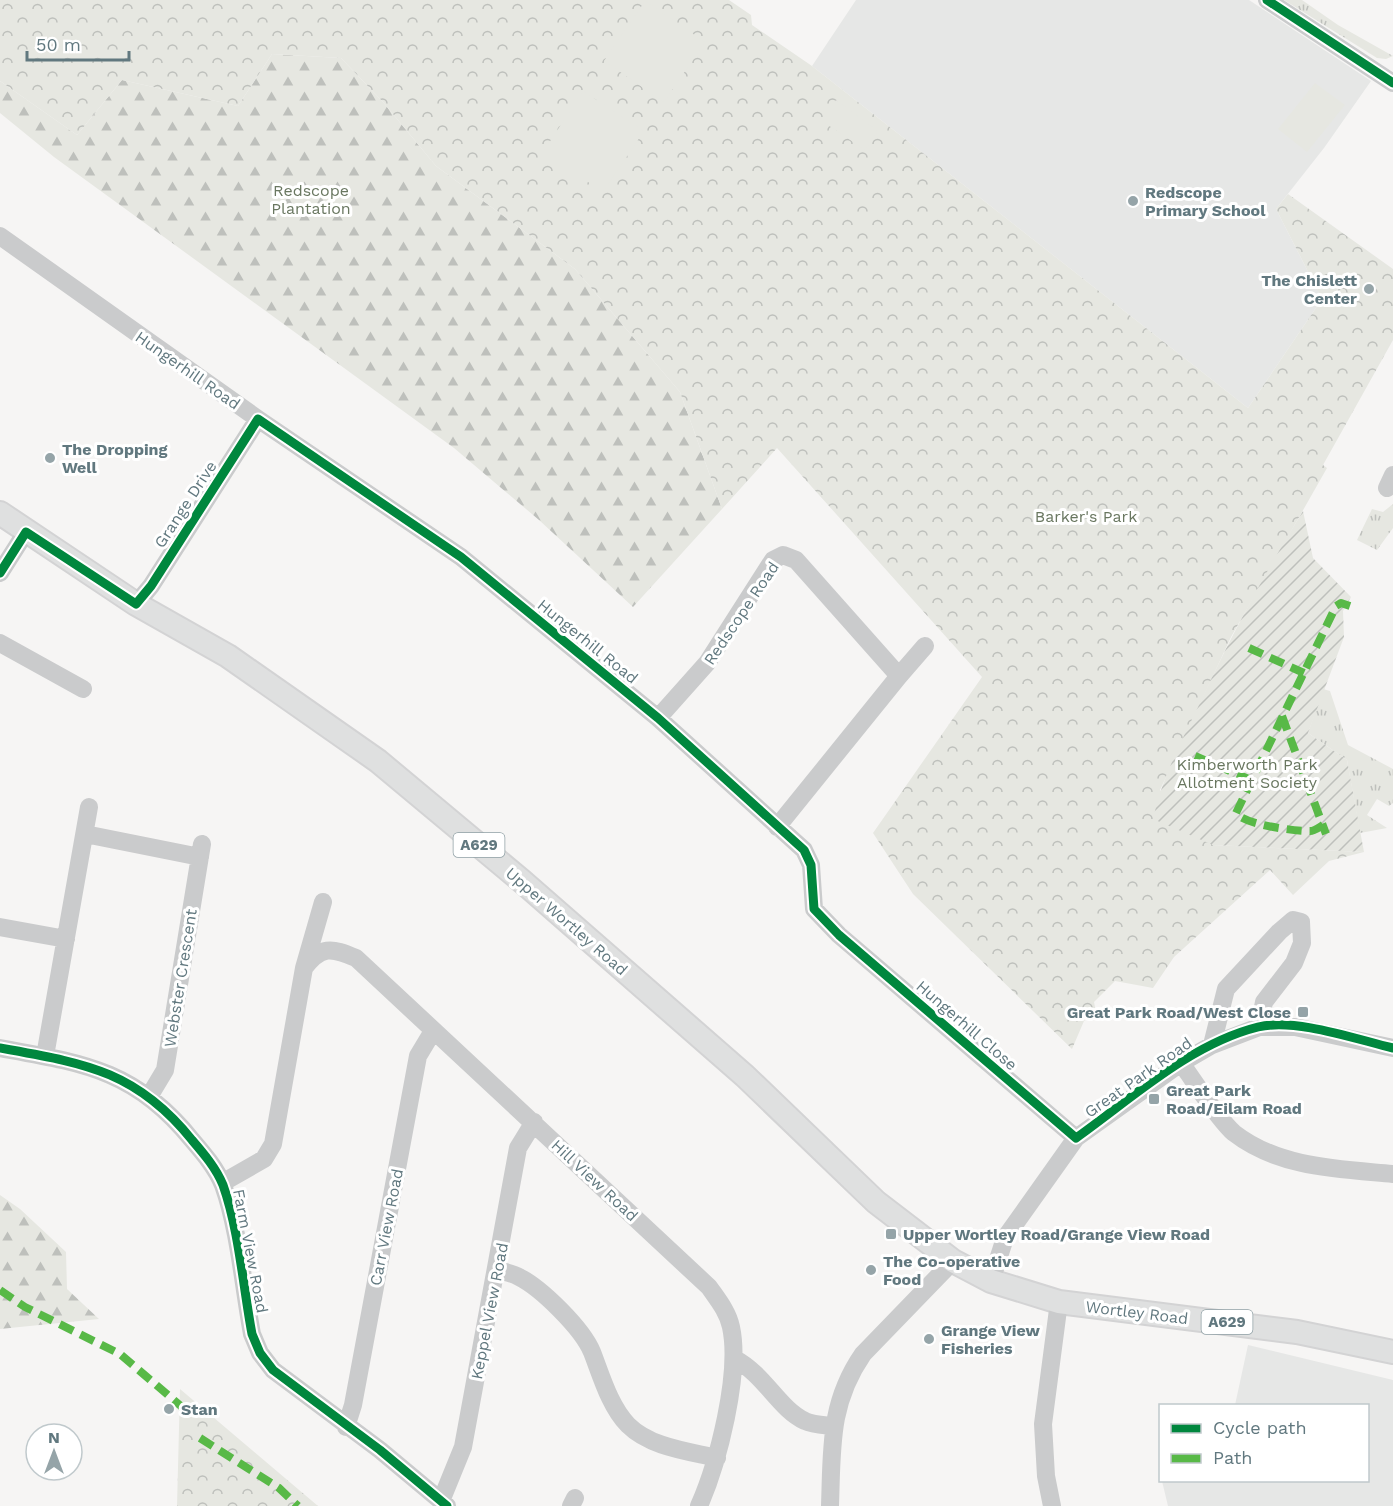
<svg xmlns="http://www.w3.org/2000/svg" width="1393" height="1506" viewBox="0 0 1393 1506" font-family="'Work Sans',sans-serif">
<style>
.built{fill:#e6e7e6}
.grass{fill:url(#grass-tufts)}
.forest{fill:url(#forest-firs)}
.park{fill:url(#park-crowns)}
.garden{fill:url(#garden-furrows)}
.pitch{fill:#e6e7e1}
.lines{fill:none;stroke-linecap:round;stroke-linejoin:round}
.major-casing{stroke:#d3d3d4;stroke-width:26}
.minor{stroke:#cacbcc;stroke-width:18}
.major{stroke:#dfe0e0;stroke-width:22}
.quiet{stroke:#58b947;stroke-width:8;stroke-dasharray:15 8;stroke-linecap:butt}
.cycleway-casing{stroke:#fff;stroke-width:13}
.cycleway{stroke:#00873e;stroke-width:9}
.poi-dot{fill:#95a4a8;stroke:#fff;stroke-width:2}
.labels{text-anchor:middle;stroke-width:6;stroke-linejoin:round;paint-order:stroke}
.shield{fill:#fff;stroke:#90a0a5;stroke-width:1.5}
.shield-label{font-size:15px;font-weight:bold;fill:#61787f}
.park-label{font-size:16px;fill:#697760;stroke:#fff}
.poi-label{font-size:16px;font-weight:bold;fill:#61787f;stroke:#fff;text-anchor:start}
.street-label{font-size:16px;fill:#61787f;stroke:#fff}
</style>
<defs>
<pattern id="grass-tufts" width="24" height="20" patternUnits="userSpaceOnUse" patternTransform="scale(1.5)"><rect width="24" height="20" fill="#e6e7e1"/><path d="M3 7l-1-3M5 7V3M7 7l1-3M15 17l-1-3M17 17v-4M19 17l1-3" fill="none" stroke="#bec0bc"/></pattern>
<pattern id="forest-firs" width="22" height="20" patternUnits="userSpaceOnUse" patternTransform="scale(1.5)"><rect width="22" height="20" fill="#e6e7e1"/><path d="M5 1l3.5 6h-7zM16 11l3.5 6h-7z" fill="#bec0bc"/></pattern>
<pattern id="park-crowns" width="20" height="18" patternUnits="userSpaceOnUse" patternTransform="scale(1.5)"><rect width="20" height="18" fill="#e6e7e1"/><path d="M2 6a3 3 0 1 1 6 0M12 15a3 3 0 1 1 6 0" fill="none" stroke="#bec0bc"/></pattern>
<pattern id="garden-furrows" width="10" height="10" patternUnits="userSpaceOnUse" patternTransform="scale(1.5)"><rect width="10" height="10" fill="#e6e7e1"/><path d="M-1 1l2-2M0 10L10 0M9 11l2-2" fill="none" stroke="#bec0bc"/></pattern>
</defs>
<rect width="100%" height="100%" fill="#f6f5f4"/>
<!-- built -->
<path class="built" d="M 856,0 L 1249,0 L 1371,81 L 1324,148 L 1276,209 L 1322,299 L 1248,408 L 812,66 Z
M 1248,1345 L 1393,1380 L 1393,1506 L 1168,1506 L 1162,1481 L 1368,1480 L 1368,1406 L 1235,1405 Z"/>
<!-- grass -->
<path class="grass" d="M 1284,0 L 1302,0 L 1338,25 L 1393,56 L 1386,59 L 1377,58 Z
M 1393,504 L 1393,528 L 1377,550 L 1357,540 L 1372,509 L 1383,512 Z
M 1323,689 L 1330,691 L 1348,745 L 1393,769 L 1393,803 L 1389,806 L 1377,799 L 1367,815 L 1387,828 L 1360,833 L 1347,760 L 1308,733 Z"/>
<!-- forest -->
<path class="forest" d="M 272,54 L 341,58 L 383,102 L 436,166 L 575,269 L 680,392 L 722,509 L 633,607 L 539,520 L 454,448 L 54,157 L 0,113 L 0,81 L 77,135 L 122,80 L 238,106 Z
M 0,1195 L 20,1209 L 66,1252 L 67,1289 L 99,1319 L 0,1329 Z"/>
<!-- park -->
<path class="park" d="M 0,0 L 729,0 L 751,15 L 752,25 L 812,66 L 1248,408 L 1322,299 L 1276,209 L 1288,194 L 1393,269 L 1393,340 L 1323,465 L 1327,468 L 1231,637 L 1160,790 L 1213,845 L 1364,852 L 1329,861 L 1293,895 L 1270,870 L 1174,957 L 1153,988 L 1115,981 L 1094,1002 L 1096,1012 L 1084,1021 L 1072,1049 L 913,894 L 873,833 L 982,677 L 777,448 L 722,509 L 680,392 L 575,269 L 436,166 L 383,102 L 341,58 L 272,54 L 238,106 L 122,80 L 77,135 L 0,81 Z
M 180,1389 L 318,1506 L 177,1506 Z"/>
<!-- garden -->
<path class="garden" d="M 1303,511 L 1313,558 L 1351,597 L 1343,611 L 1344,637 L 1308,733 L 1347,760 L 1364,852 L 1213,845 L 1153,819 C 1162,778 1181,742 1199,705 C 1230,638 1264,574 1303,511 Z"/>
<!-- pitch -->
<path class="pitch" d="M 645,1 L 705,42 L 664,102 L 604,61 Z
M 1315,83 L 1345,105 L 1307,152 L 1278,129 Z
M 583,91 L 644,131 L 603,192 L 543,152 Z
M 836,100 L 878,131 L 865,150 L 822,121 Z"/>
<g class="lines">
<defs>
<path id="major" d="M 0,513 L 136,604 L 228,656 L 378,761 L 523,882 L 745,1076 L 876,1202 L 953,1261 L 991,1281 L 1059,1302 L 1297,1332 L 1393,1352"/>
</defs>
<!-- major casing -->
<use href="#major" class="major-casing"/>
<!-- minor -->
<path class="minor" d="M 1267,0 L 1393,83
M 0,236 L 258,419 L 461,557 L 658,718 L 804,850 L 811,865 L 814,909 L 839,935 L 1076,1138
M 1387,488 L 1393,475
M 0,573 L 26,532
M 136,604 L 151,586 L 258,419
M 0,643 L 83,689
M 899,676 L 925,646
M 658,718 L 707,663 L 773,560 L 783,555 L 796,560 L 899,676 L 777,827
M 85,834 L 200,857
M 0,927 L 66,939
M 304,968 C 321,946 331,947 356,958 L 709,1287 C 718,1300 728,1312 731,1327 C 741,1374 718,1463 699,1506
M 1212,1045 L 1226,989 L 1279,932 L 1293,920 L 1301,922 L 1302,943 L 1294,963 L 1264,1002 L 1259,1027
M 0,1048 C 83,1063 136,1070 192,1140 C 204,1154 216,1168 223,1185 C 239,1230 243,1286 252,1334 L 260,1353 L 273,1370 L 380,1450 L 447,1506
M 45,1056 L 89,807
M 1181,1063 C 1195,1082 1217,1118 1234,1133 C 1279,1168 1339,1169 1393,1174
M 150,1095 L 165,1070 L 202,844
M 222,1183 L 264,1159 L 273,1144 L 304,968 L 323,902
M 497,1270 C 504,1272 513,1273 519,1277 C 541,1288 582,1328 592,1352 C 601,1375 610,1407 628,1425 C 650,1447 687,1451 717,1458
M 991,1281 L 1005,1238 L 1076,1138 L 1181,1063 L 1212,1045 L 1259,1027 L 1295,1027 L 1393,1048
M 735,1359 C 765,1375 779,1409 805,1421 C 813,1425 824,1425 833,1426
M 346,1427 L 353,1405 L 418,1056 L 433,1031
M 441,1501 L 463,1447 L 518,1148 L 534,1122
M 571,1506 L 575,1498
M 830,1506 C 832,1448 829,1403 863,1354 L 953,1261
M 1052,1506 L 1046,1476 L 1043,1424 L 1059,1302"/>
<!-- major -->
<use href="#major" class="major"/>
<!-- quiet -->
<path class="quiet" d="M 1249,648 L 1304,673
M 1282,716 L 1326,834
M 1195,756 L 1251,780
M 1323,825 C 1318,828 1314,831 1310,831 C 1294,831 1245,825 1236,813 L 1336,606 L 1341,603 L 1353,607
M 0,1290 L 25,1307 L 120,1354 L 189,1413
M 200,1438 L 279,1488 L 298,1506"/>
<defs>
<path id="cycleway" d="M 1267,0 L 1393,83
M 0,573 L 26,532 L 136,604 L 151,586 L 258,419 L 461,557 L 658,718 L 804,850 L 811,865 L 814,909 L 839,935 L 1076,1138 C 1131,1099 1190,1044 1258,1027 C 1296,1018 1355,1039 1393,1048
M 0,1048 C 83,1063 136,1070 192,1140 C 204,1154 216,1168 223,1185 C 239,1230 243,1286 252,1334 L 260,1353 L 273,1370 L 380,1450 L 447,1506"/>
</defs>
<!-- cycleway casing -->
<use href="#cycleway" class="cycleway-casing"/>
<!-- cycleway -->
<use href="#cycleway" class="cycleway"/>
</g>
<!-- markers -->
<g class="poi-dot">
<circle cx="1133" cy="201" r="6"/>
<circle cx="1369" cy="289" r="6"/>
<circle cx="50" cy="458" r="6"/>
<rect x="1297" y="1006" width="12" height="12" rx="3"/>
<rect x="1148" y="1093" width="12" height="12" rx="3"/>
<rect x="885" y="1228" width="12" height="12" rx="3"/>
<circle cx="871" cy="1270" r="6"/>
<circle cx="929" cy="1339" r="6"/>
<circle cx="169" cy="1409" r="6"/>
</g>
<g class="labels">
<!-- shield labels -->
<g class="shield">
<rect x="453.5" y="833" width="51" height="24" rx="4.5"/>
<rect x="1201.5" y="1310" width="51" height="24" rx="4.5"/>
</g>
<g class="shield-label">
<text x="479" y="850">A629</text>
<text x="1227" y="1327">A629</text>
</g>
<!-- park labels -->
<g class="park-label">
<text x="311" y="196">Redscope<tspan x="311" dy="18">Plantation</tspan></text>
<text x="1086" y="522">Barker's Park</text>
<text x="1247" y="770">Kimberworth Park<tspan x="1247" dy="18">Allotment Society</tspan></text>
</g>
<!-- poi labels -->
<g class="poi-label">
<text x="1145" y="198">Redscope<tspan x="1145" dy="18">Primary School</tspan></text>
<text x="1357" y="286" text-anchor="end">The Chislett<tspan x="1357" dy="18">Center</tspan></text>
<text x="62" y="455">The Dropping<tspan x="62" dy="18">Well</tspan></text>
<text x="1291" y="1018" text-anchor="end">Great Park Road/West Close</text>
<text x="1166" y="1096">Great Park<tspan x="1166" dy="18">Road/Eilam Road</tspan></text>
<text x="903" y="1240">Upper Wortley Road/Grange View Road</text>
<text x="883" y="1267">The Co-operative<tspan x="883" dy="18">Food</tspan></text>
<text x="941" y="1336">Grange View<tspan x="941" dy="18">Fisheries</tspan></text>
<text x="181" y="1415">Stan</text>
</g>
<!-- street labels -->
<g class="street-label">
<text transform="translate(188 370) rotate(35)" y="6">Hungerhill Road</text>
<text transform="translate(185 504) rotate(-57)" y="6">Grange Drive</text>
<text transform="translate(741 613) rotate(-56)" y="6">Redscope Road</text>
<text transform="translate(588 641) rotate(39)" y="6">Hungerhill Road</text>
<text transform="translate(567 921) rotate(41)" y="6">Upper Wortley Road</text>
<text transform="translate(180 978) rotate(-81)" y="6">Webster Crescent</text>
<text transform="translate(967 1025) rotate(41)" y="6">Hungerhill Close</text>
<text transform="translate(1138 1077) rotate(-35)" y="6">Great Park Road</text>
<text transform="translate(595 1180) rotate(43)" y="6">Hill View Road</text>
<text transform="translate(386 1227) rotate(-79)" y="6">Carr View Road</text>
<text transform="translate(251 1251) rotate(79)" y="6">Farm View Road</text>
<text transform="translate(489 1311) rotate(-79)" y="6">Keppel View Road</text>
<text transform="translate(1137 1312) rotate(7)" y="6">Wortley Road</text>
</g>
</g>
<!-- legend -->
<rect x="1159" y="1404" width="210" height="78" fill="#ffffff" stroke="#c0c9cc" stroke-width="1.5"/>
<rect x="1171" y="1424" width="30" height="9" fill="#00873e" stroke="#c0c9cc" stroke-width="1.5"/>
<text x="1213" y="1434" font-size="18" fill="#61787f">Cycle path</text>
<rect x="1171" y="1454" width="30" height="9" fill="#58b947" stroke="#c0c9cc" stroke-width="1.5"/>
<text x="1213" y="1464" font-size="18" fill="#61787f">Path</text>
<!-- north arrow -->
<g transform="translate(54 1452)"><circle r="28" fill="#ffffff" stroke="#c0c9cc" stroke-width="1.5"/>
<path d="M0-4.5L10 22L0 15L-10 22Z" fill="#95a4a8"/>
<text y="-9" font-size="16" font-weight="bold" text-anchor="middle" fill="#61787f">N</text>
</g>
<!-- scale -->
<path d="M27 51v9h102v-9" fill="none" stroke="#61787f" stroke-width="3"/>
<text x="36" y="51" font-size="18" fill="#61787f" stroke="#ffffff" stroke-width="4.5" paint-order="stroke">50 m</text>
</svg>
